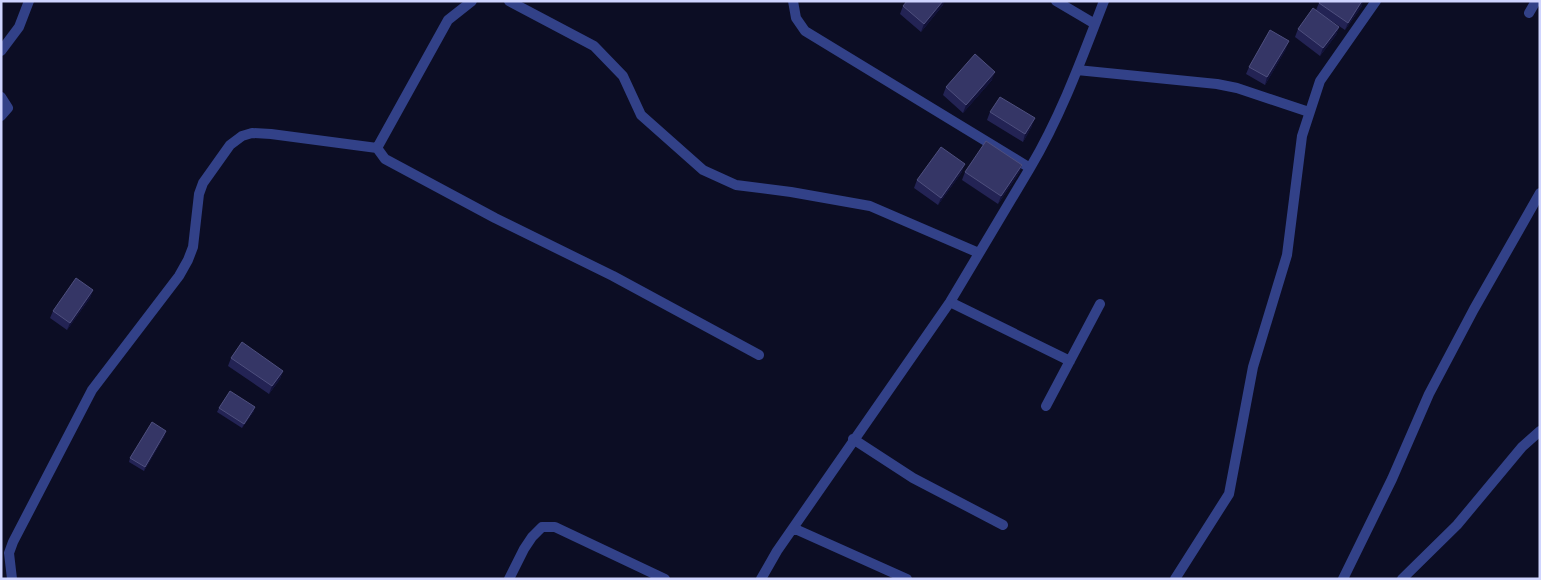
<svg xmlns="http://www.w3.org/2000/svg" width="1541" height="580" viewBox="0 0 1541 580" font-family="Rubik,sans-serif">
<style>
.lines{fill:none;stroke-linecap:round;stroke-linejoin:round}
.lane{stroke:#324188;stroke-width:10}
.street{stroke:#324188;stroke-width:10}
.wall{fill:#232354}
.shaded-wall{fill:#121239}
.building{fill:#353666;stroke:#4e4f7e}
</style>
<rect width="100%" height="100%" fill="#0c0d24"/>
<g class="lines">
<!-- lane -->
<path class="lane" d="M 1402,579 L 1457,525 L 1522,447 L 1540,431"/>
<!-- street -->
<path class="street" d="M 472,1 L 448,20 L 377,148 L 385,159 L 495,218 L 613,276 L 759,355
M 509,1 L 594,46 L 623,76 L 641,115 L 703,170 L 736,185 L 791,192 L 870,206 L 979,253
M 793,1 L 796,18 L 805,31 L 1030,168
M 1056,1 L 1095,24
M 1529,13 L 1536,1
M 1,51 L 19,27 L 29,1
M 1077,70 L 1217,84 L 1237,88 L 1309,112
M 1,97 L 8,108 L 1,116
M 950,302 L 1070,361
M 1046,406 L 1100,304
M 853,439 L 913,478 L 1003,525
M 793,528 L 907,579
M 12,579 L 9,553 L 13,542 L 92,390 L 179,276 L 188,260 L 193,247 L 199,194 L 203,183 L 230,145 L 242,136 L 252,133 L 271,134 L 377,148
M 509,579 L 524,549 L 532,537 L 542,527 L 555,527 L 665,579
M 761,579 L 777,551 L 950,302 L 1030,168 C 1061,116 1082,58 1104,1
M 1175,579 L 1229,494 L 1253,367 L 1287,255 L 1302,136 L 1320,81 L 1376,1
M 1343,579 L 1392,479 L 1429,394 L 1474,309 L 1540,193"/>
</g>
<!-- wall -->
<path class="wall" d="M 1319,3 L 1362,6 L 1345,30 L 1327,18 L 1339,27 L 1336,35 L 1320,56 L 1295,37 L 1298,29 L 1316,10 Z
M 943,5 L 921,32 L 900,14 L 903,6 Z
M 1286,49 L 1265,85 L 1246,74 L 1249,67 Z
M 992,80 L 963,113 L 943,95 L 946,87 Z
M 990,112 L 1032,126 L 1023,142 L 987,120 Z
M 1022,165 L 1019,173 L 998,204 L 962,180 L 965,172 Z
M 962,172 L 938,205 L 914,188 L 917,180 Z
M 93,290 L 90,298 L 67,330 L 50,318 L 53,311 Z
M 231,358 L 283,371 L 280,379 L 269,394 L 228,366 Z
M 219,408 L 254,411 L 242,428 L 217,412 Z
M 165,435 L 144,471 L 129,462 L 130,458 Z"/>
<!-- shaded-wall -->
<path class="shaded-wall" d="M 943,1 L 945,1 L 943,5 L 921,32 L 924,24 Z
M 1362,1 L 1363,1 L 1362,6 L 1345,30 L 1348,23 Z
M 1339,27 L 1336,35 L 1320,56 L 1323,48 Z
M 1289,41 L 1286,49 L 1265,85 L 1267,77 Z
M 995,72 L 992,80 L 963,113 L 966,105 Z
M 1035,118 L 1032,126 L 1023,142 L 1025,134 Z
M 965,164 L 962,172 L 938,205 L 941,198 Z
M 1022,165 L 1019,173 L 998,204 L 1001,196 Z
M 93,290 L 90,298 L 67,330 L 70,323 Z
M 283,371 L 280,379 L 269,394 L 272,386 Z
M 255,407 L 254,411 L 242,428 L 244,424 Z
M 166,431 L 165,435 L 144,471 L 145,467 Z"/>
<!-- building -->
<path class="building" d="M 907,1 L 943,1 L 924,24 L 903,6 Z
M 1320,1 L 1362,1 L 1348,23 L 1319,3 Z
M 1313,8 L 1339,27 L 1323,48 L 1298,29 Z
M 1270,30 L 1289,41 L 1267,77 L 1249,67 Z
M 975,54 L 995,72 L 966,105 L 946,87 Z
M 1000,97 L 1035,118 L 1025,134 L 990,112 Z
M 986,141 L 1022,165 L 1001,196 L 965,172 Z
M 941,147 L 965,164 L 941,198 L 917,180 Z
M 76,278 L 93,290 L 70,323 L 53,311 Z
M 242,342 L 283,371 L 272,386 L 231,358 Z
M 230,391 L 255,407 L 244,424 L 219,408 Z
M 152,422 L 166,431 L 145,467 L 130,458 Z"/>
<!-- border -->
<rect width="1541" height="580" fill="none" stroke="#cfd4ff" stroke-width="5"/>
</svg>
